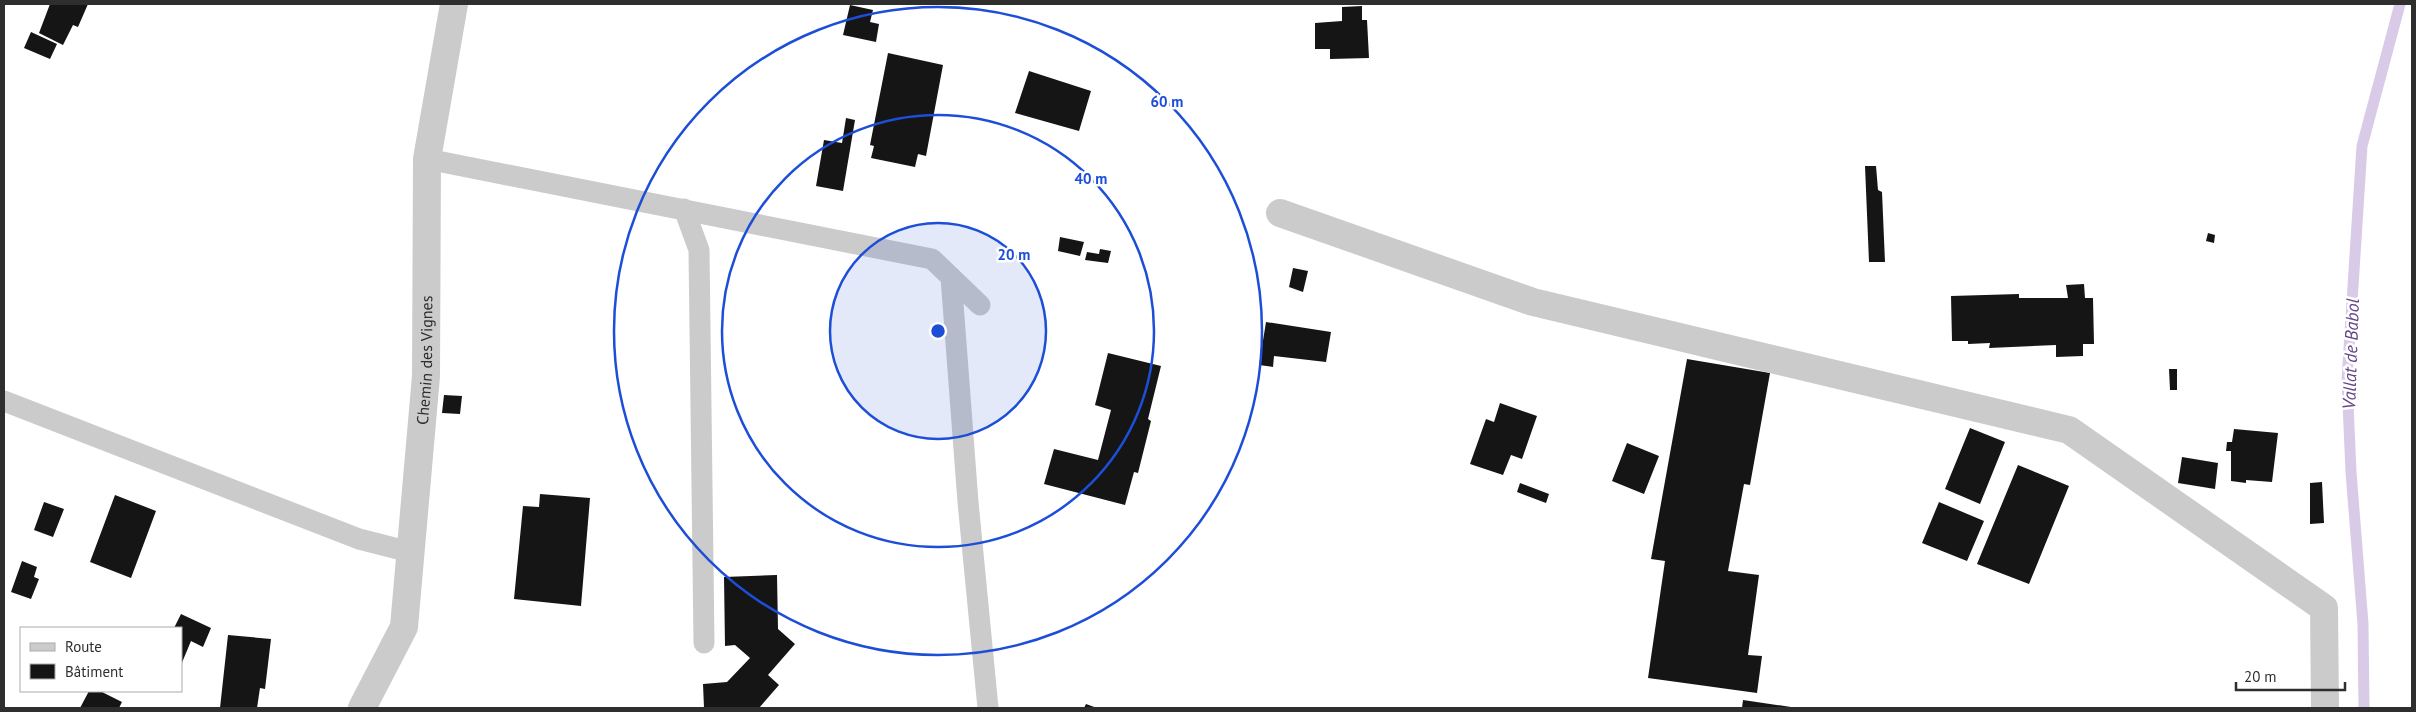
<svg xmlns="http://www.w3.org/2000/svg" width="2416" height="712" viewBox="0 0 2416 712" font-family="'PT Sans',sans-serif">
<style>
.lines{fill:none;stroke-linecap:round;stroke-linejoin:round}
.stream{stroke:#d9cbe8;stroke-width:11}
.building{fill:#151515}
.service{stroke:#cbcbcb;stroke-width:21}
.minor{stroke:#cbcbcb;stroke-width:28}
.ring{fill:none;stroke:#1d4ed8;stroke-width:2.5}
.labels{text-anchor:middle;stroke-width:5;stroke-linejoin:round;paint-order:stroke}
.street-label{font-size:16px;fill:#2e2e2e;stroke:#fff}
.water-label{font-size:18px;font-style:italic;fill:#644488;stroke:#fff}
.centre{fill:#1d4ed8;stroke:#fff;stroke-width:2.5}
.ring-label{font-size:15px;text-anchor:middle;font-weight:bold;fill:#1d4ed8;stroke:#fff;stroke-width:5;stroke-linejoin:round;paint-order:stroke}
</style>
<rect width="100%" height="100%" fill="#fff"/>
<g class="lines">
<!-- stream -->
<path class="stream" d="M 2364,708 L 2363,624 L 2351,472 L 2347,380 L 2362,146 L 2400,4"/>
</g>
<!-- building -->
<path class="building" d="M 50,4 L 88,4 L 78,27 L 73,25 L 63,45 L 39,33 Z
M 850,5 L 873,10 L 870,22 L 879,24 L 876,42 L 843,35 Z
M 1362,6 L 1362,20 L 1367,20 L 1369,58 L 1330,59 L 1330,49 L 1315,49 L 1315,23 L 1342,21 L 1342,7 Z
M 31,32 L 57,44 L 50,59 L 24,48 Z
M 888,53 L 943,65 L 926,156 L 918,154 L 915,167 L 871,158 L 874,146 L 870,145 Z
M 1029,71 L 1091,91 L 1079,131 L 1015,113 Z
M 846,118 L 855,120 L 843,191 L 816,186 L 824,140 L 842,143 Z
M 1865,166 L 1876,166 L 1878,190 L 1882,192 L 1885,262 L 1869,262 Z
M 2208,233 L 2215,235 L 2214,243 L 2206,241 Z
M 1060,237 L 1084,242 L 1080,256 L 1058,251 Z
M 1100,249 L 1111,251 L 1108,263 L 1085,260 L 1087,252 L 1099,254 Z
M 1293,268 L 1308,271 L 1303,292 L 1289,287 Z
M 2084,284 L 2085,298 L 2093,298 L 2094,344 L 2083,344 L 2083,356 L 2056,357 L 2056,345 L 1989,348 L 1990,343 L 1968,344 L 1968,341 L 1952,341 L 1951,296 L 2019,294 L 2019,298 L 2068,298 L 2066,285 Z
M 1266,322 L 1331,332 L 1326,362 L 1274,356 L 1273,367 L 1259,365 Z
M 1108,353 L 1161,366 L 1148,419 L 1151,421 L 1138,473 L 1134,472 L 1125,505 L 1044,484 L 1054,449 L 1098,460 L 1111,410 L 1095,405 Z
M 1687,359 L 1770,373 L 1750,485 L 1744,484 L 1728,571 L 1759,575 L 1748,655 L 1762,656 L 1757,693 L 1648,678 L 1665,561 L 1651,559 Z
M 2169,369 L 2177,369 L 2177,390 L 2170,390 Z
M 444,395 L 462,396 L 460,414 L 442,413 Z
M 1500,403 L 1537,416 L 1522,459 L 1511,455 L 1503,475 L 1470,464 L 1486,419 L 1494,422 Z
M 1970,428 L 2005,442 L 1980,504 L 1945,489 Z
M 2234,429 L 2278,433 L 2272,482 L 2246,480 L 2246,483 L 2231,481 L 2231,451 L 2226,451 L 2227,442 L 2232,442 Z
M 1627,443 L 1659,456 L 1644,494 L 1612,481 Z
M 2182,457 L 2218,463 L 2215,489 L 2178,483 Z
M 2018,465 L 2069,486 L 2029,584 L 1977,564 Z
M 2322,482 L 2324,523 L 2310,524 L 2310,483 Z
M 1520,483 L 1549,494 L 1546,503 L 1517,492 Z
M 540,494 L 590,498 L 581,606 L 514,599 L 523,506 L 539,507 Z
M 115,495 L 156,511 L 131,578 L 90,562 Z
M 44,502 L 64,509 L 53,537 L 34,530 Z
M 1939,502 L 1984,521 L 1967,561 L 1922,543 Z
M 22,561 L 37,567 L 34,577 L 39,579 L 31,599 L 11,592 Z
M 777,575 L 778,629 L 795,644 L 768,675 L 779,685 L 759,708 L 704,708 L 703,684 L 727,682 L 750,658 L 735,645 L 725,646 L 724,577 Z
M 181,614 L 211,628 L 203,647 L 191,641 L 181,665 L 181,628 L 174,628 Z
M 228,635 L 271,639 L 265,689 L 260,688 L 257,708 L 220,708 Z
M 89,691 L 100,691 L 122,702 L 119,708 L 80,708 Z
M 1743,700 L 1791,707 L 1791,708 L 1742,708 Z
M 1086,704 L 1097,708 L 1084,708 Z"/>
<g class="lines">
<!-- service -->
<path class="service" d="M 427,159 L 932,259 L 980,305
M 684,209 L 699,250 L 704,643
M 951,277 L 968,502 L 988,708
M 4,401 L 359,539 L 410,552"/>
<!-- minor -->
<g class="minor">
<path d="M 1280,213 L 1533,302 L 2069,430 L 2324,608 L 2325,708"/>
<path id="s1" d="M 362,708 L 404,627 L 426,376 L 427,159 L 454,4"/>
</g>
</g>
<!-- distance rings -->
<circle cx="938" cy="331" r="108" fill="#1d4ed8" fill-opacity=".12"/>
<g class="ring">
<circle cx="938" cy="331" r="108"/>
<circle cx="938" cy="331" r="216"/>
<circle cx="938" cy="331" r="324"/>
</g>
<g class="labels">
<!-- street labels -->
<g class="street-label">
<text dy="6" stroke="none"><textPath href="#s1" startOffset="359">Chemin des Vignes</textPath></text>
</g>
<!-- water labels -->
<g class="water-label">
<text transform="translate(2351 354) rotate(-88)" y="6">Vallat de Babol</text>
</g>
</g>
<circle cx="938" cy="331" r="8" class="centre"/>
<g class="ring-label">
<text x="1167" y="107">60 m</text>
<text x="1091" y="184">40 m</text>
<text x="1014" y="260">20 m</text>
</g>
<!-- border -->
<rect width="2416" height="712" fill="none" stroke="#2e2e2e" stroke-width="10"/>
<!-- legend -->
<rect x="20" y="627" width="162" height="65" fill="#ffffff" stroke="#ababab"/>
<rect x="30" y="643" width="25" height="8" fill="#cbcbcb" stroke="#ababab"/>
<text x="65" y="652" font-size="15" fill="#2e2e2e">Route</text>
<rect x="30" y="664" width="25" height="15" fill="#151515" stroke="#ababab"/>
<text x="65" y="677" font-size="15" fill="#2e2e2e">Bâtiment</text>
<!-- scale -->
<path d="M2236 682v8h109v-8" fill="none" stroke="#2e2e2e" stroke-width="2.5"/>
<text x="2244" y="682" font-size="15" fill="#2e2e2e" stroke="#ffffff" stroke-width="4" paint-order="stroke">20 m</text>
</svg>
